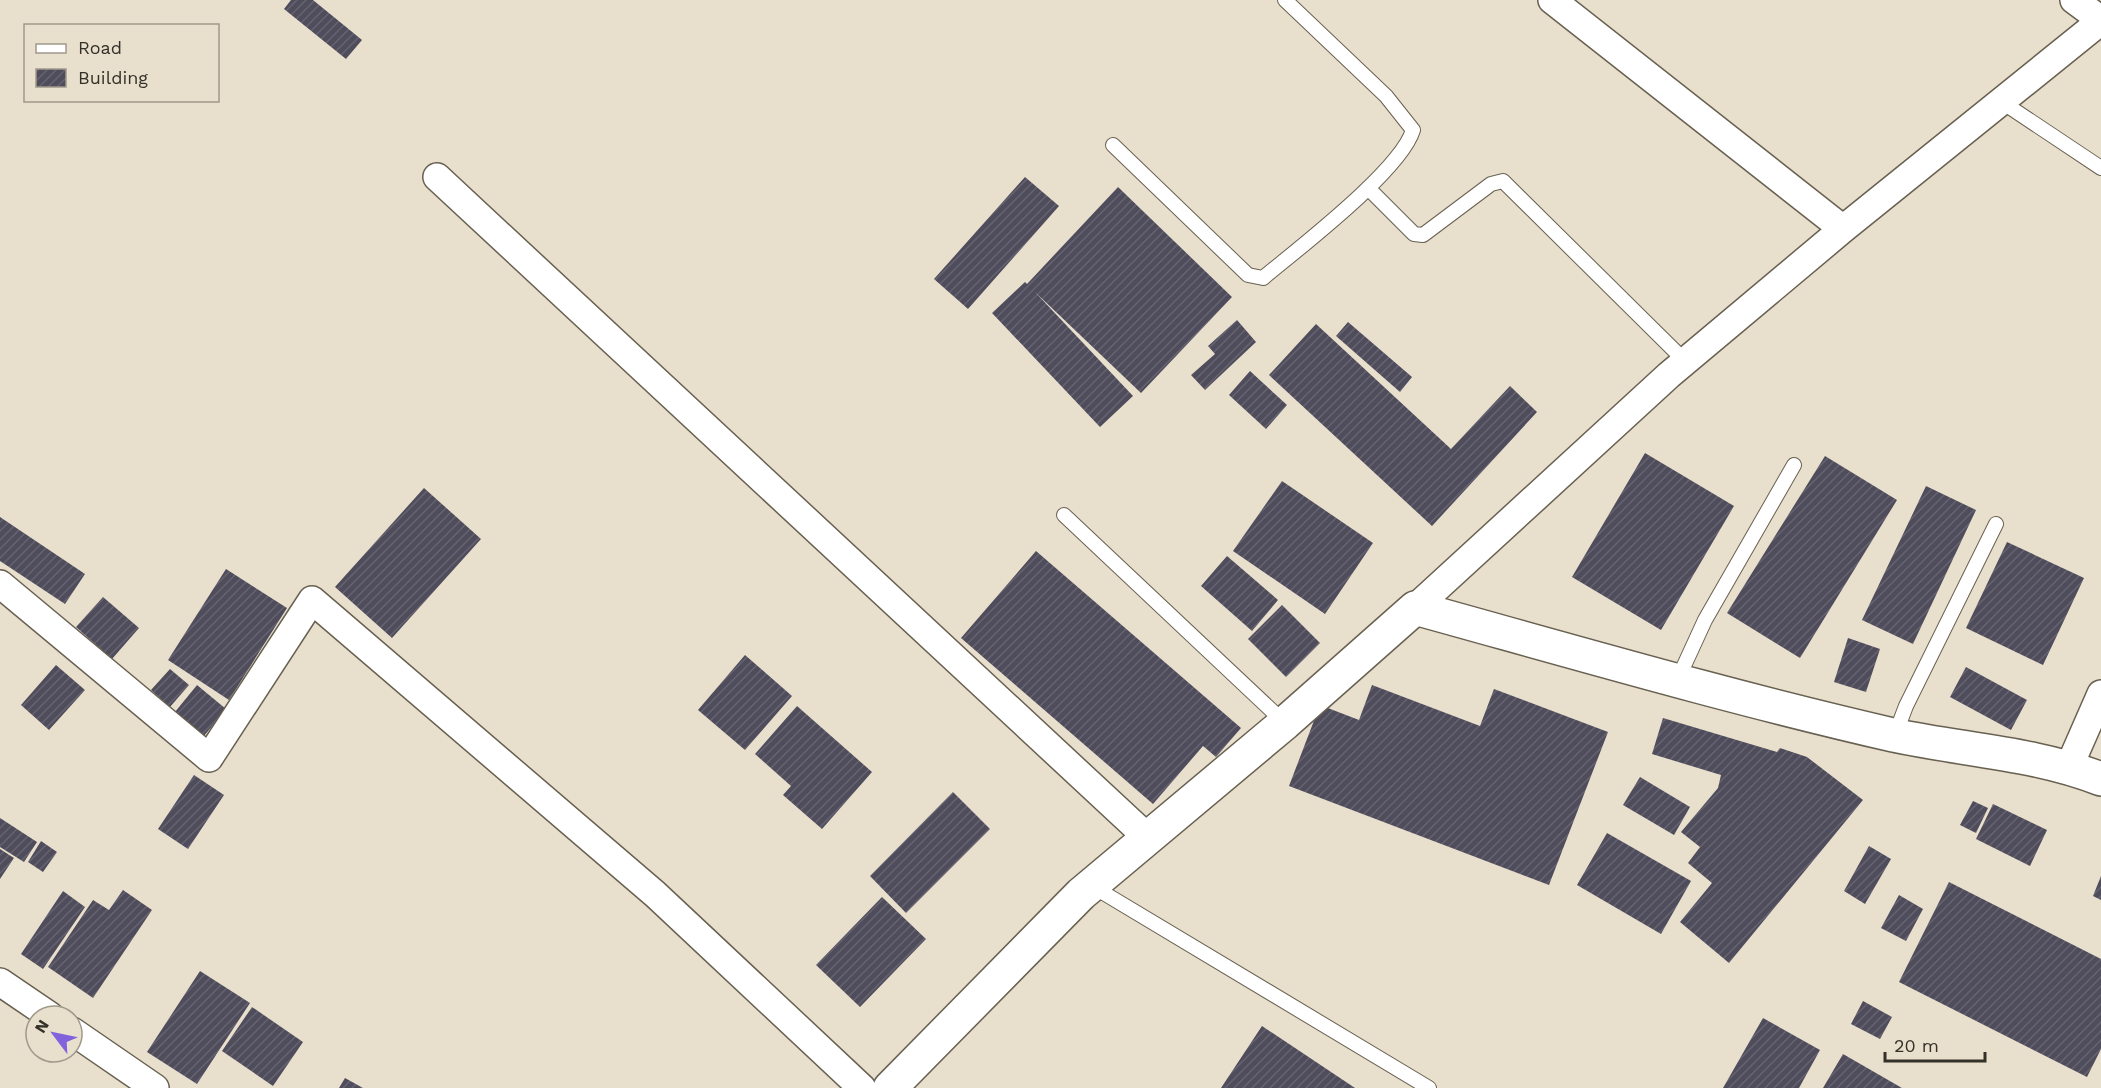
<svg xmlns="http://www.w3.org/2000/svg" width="2101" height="1088" viewBox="0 0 2101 1088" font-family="'Work Sans',sans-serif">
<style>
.building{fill:url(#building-hatch)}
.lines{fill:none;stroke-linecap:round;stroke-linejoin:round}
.lane-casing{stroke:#686050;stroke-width:16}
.street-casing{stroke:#686050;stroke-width:30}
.secondary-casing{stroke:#686050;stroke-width:36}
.lane{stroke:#fff;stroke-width:14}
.street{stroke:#fff;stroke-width:27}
.secondary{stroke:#fff;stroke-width:33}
</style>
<defs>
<pattern id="building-hatch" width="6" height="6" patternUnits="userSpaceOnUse" patternTransform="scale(1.5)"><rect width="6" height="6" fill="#4f4c5c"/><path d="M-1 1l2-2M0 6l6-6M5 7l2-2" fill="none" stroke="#666370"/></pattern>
</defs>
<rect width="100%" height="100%" fill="#e8dfcd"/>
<!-- building -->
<path class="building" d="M 291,0 L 313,0 L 362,40 L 346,59 L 284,9 Z
M 1025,177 L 1059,206 L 968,309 L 934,279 Z
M 1118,187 L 1232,297 L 1141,393 L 1035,292 L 1133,396 L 1100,427 L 992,313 L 1025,282 L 1027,284 Z
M 1237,320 L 1256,342 L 1205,390 L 1191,375 L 1215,354 L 1208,346 Z
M 1348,322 L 1412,377 L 1400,392 L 1336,336 Z
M 1316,324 L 1451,449 L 1510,386 L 1537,412 L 1432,526 L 1269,375 Z
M 1250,371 L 1287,405 L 1266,429 L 1229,395 Z
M 1645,453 L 1734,506 L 1661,630 L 1572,577 Z
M 1825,456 L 1897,500 L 1800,658 L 1727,613 Z
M 1282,481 L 1373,543 L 1325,614 L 1233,551 Z
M 1926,486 L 1976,510 L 1913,644 L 1862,620 Z
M 424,488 L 481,539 L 392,638 L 335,587 Z
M 0,517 L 85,574 L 65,604 L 0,561 Z
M 2007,542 L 2084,578 L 2043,665 L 1966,628 Z
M 1036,551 L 1241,728 L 1216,757 L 1203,746 L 1153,804 L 961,638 Z
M 1227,556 L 1278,600 L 1252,631 L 1201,586 Z
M 226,569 L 287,608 L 229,700 L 168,660 Z
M 103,597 L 139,628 L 112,659 L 76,627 Z
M 1282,605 L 1320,643 L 1286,677 L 1248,639 Z
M 1848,638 L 1880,649 L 1866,692 L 1834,682 Z
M 745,655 L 792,696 L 745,750 L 698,710 Z
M 56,665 L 85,690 L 49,730 L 21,705 Z
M 1966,667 L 2027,700 L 2011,730 L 1950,697 Z
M 170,669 L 189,685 L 170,707 L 151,690 Z
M 197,685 L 226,709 L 204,736 L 175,712 Z
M 1372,685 L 1480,726 L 1494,689 L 1608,732 L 1549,885 L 1289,786 L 1320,705 L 1359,720 Z
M 797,706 L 872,772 L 822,829 L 783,795 L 791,786 L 755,754 Z
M 1663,718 L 1777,752 L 1780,748 L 1807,757 L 1863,800 L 1729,963 L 1680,922 L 1712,883 L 1688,863 L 1700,847 L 1681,832 L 1718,788 L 1721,775 L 1652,754 Z
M 194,775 L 224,795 L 188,849 L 158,829 Z
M 1640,777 L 1690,807 L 1674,835 L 1623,805 Z
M 953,792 L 990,829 L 906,913 L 870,876 Z
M 1973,801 L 1988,808 L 1976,833 L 1960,825 Z
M 1993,804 L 2047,830 L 2030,866 L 1976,839 Z
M 0,818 L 37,842 L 24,862 L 0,847 Z
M 1607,833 L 1691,881 L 1661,934 L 1577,885 Z
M 41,841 L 57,852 L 43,872 L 28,862 Z
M 1869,846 L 1891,859 L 1865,904 L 1844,891 Z
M 0,849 L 14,858 L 0,879 Z
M 2101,876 L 2101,900 L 2093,896 Z
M 1949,882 L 2101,959 L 2101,1049 L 2087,1077 L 1899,982 Z
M 123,890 L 152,910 L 93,998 L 48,967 L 93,900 L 109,910 Z
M 63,891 L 85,907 L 43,969 L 21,954 Z
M 1899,895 L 1923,909 L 1906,941 L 1881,928 Z
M 882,897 L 926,939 L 860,1007 L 816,965 Z
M 200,971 L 250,1003 L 197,1084 L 147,1052 Z
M 1863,1001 L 1892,1017 L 1880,1039 L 1851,1024 Z
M 252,1007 L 303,1042 L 273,1086 L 222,1051 Z
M 1763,1018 L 1820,1050 L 1799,1088 L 1723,1088 Z
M 1262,1026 L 1355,1088 L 1221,1088 Z
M 1843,1054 L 1902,1088 L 1823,1088 Z
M 345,1078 L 363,1088 L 339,1088 Z"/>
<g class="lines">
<defs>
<path id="lane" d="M 2002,102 L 2101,168
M 1113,145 L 1248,275 L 1263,278 C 1299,248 1401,170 1413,130 L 1386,96 L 1285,0
M 1368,188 L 1414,234 L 1423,235 L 1491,184 L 1503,181 L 1685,361
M 1064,515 L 1285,723
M 1677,681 L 1705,620 L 1794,465
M 1895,735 L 1906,706 L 1996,524
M 1092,886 L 1429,1088"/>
<path id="street" d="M 1552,0 L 1843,229
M 2074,0 L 2101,20
M 437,177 L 1148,838
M 0,584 L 209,758 L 312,600 L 655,894 L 862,1088
M 1415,608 L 1669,375 L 1843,229 L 2101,21
M 2069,767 L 2101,694
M 0,982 L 50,1016
M 72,1031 L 155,1088"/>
<path id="secondary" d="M 890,1088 L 1081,894 L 1285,723 L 1415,608 C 1574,652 1732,698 1893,735 C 1962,750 2035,753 2101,779"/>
</defs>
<!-- lane casing -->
<use href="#lane" class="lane-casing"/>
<!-- street casing -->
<use href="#street" class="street-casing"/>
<!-- secondary casing -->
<use href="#secondary" class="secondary-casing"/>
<!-- lane -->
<use href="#lane" class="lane"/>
<!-- street -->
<use href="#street" class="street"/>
<!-- secondary -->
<use href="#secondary" class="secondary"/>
</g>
<!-- legend -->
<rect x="24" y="24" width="195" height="78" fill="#e8dfcd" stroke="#a0998b" stroke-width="1.5"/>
<rect x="36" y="44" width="30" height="9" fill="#ffffff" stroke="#a0998b" stroke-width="1.5"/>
<text x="78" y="54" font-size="18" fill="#343129">Road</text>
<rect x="36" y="69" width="30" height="18" fill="url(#building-hatch)" stroke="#a0998b" stroke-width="1.5"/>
<text x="78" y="84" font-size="18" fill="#343129">Building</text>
<!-- north arrow -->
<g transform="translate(54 1034) rotate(302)"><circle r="28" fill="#e8dfcd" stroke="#a0998b" stroke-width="1.5"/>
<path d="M0-4.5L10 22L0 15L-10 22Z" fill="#8261dc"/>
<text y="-9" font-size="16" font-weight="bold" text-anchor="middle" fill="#343129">N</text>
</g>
<!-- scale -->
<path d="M1885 1052v9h100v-9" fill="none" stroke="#343129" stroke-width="3"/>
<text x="1894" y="1052" font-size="18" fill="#343129" stroke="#e8dfcd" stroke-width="4.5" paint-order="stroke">20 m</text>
</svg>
